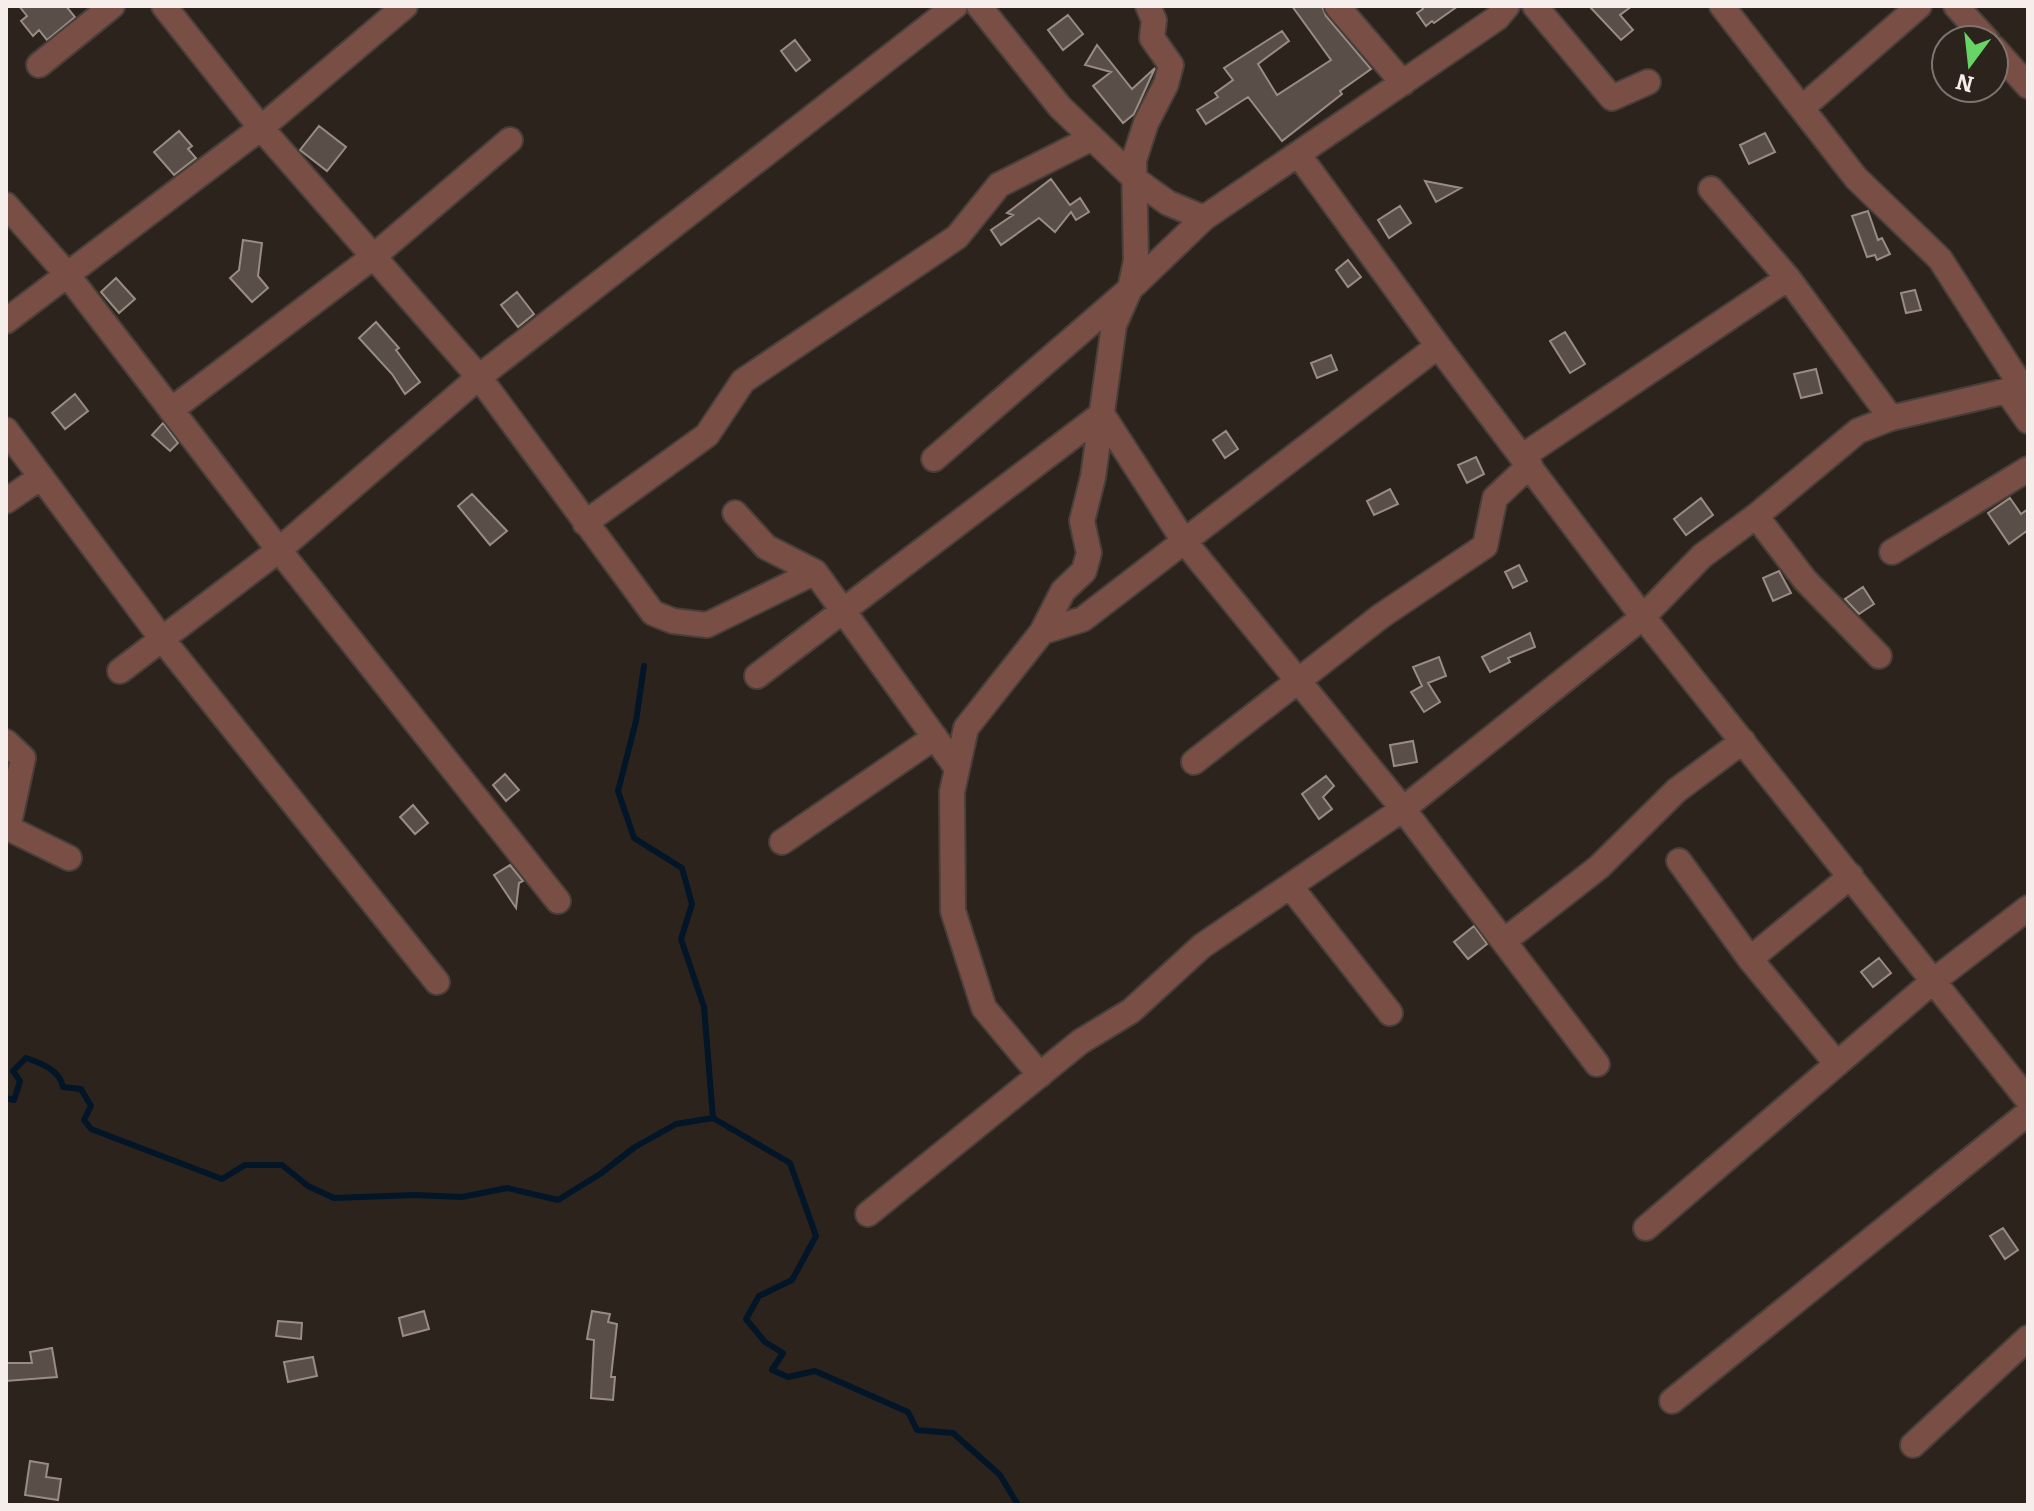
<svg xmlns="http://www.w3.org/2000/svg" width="2034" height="1511" viewBox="0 0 2034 1511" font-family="Bitter,serif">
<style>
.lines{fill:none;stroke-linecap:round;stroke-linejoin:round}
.stream{stroke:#021628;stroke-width:6}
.building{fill:#5a4f48;stroke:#998c84;stroke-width:2}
.minor-casing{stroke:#493f3a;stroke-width:28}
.minor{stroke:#794e45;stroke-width:24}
</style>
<rect width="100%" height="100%" fill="#2d231d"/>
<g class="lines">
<!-- stream -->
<path class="stream" d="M 644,666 L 636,721 L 618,791 L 634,838 L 682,868 L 692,904 L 681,939 L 704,1007 L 713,1118
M 6,1098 L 14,1100 L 20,1081 L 13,1071 L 26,1058 C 41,1063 60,1070 63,1087 L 81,1089 L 91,1106 L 84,1120 L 91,1129 L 222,1179 L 245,1165 L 282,1165 L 308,1186 L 334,1198 L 414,1195 L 462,1197 L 507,1188 L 558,1200 L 600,1174 L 635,1147 L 676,1124 L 713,1118 L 790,1163 L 816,1236 L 792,1280 L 759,1296 L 746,1319 L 765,1342 L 783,1353 L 772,1370 L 788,1377 L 815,1371 L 908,1412 L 917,1430 L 953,1433 L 1000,1475 L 1018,1505"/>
</g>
<!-- building -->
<path class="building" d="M 19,6 L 66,6 L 75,17 L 47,40 L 39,30 L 33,36 L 21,21 L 27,16 Z
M 1292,6 L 1322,6 L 1326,16 L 1371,69 L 1340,91 L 1342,94 L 1282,141 L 1248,97 L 1206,124 L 1197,110 L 1218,97 L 1215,93 L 1233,80 L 1224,68 L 1282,31 L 1289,41 L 1258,64 L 1277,95 L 1331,60 Z
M 1421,6 L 1458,6 L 1434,23 L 1432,21 L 1426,26 L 1417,13 L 1423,9 Z
M 1589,6 L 1632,6 L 1620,15 L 1633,30 L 1621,40 Z
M 1068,15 L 1083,34 L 1063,50 L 1048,30 Z
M 795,40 L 810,60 L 796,71 L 781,51 Z
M 1097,45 L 1132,89 L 1155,68 L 1134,114 L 1123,123 L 1093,86 L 1111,72 L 1085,65 Z
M 319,126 L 346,147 L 327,171 L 300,150 Z
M 179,131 L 192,146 L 188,149 L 196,158 L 174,175 L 154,152 Z
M 1765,133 L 1775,152 L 1749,164 L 1740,145 Z
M 1051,179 L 1070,205 L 1080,198 L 1089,212 L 1076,220 L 1071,212 L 1055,232 L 1039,218 L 1001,245 L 991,230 L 1013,215 L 1007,213 Z
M 1425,181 L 1461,188 L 1436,202 Z
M 1400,206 L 1411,223 L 1389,238 L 1378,220 Z
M 1868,211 L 1878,240 L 1882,238 L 1890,254 L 1877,260 L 1875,255 L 1867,257 L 1852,216 Z
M 243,240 L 262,243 L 258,276 L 268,288 L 252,302 L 230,278 L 239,270 Z
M 1348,260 L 1361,277 L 1348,287 L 1336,270 Z
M 116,278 L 135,299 L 119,313 L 101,292 Z
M 1915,290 L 1921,310 L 1906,313 L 1901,293 Z
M 517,292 L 534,314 L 518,327 L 501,305 Z
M 376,322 L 399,348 L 396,350 L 420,382 L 405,394 L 392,374 L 359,338 Z
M 1565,332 L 1585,364 L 1570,373 L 1550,341 Z
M 1331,355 L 1337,370 L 1317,378 L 1311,363 Z
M 1816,369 L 1822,393 L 1801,398 L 1794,374 Z
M 75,394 L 88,411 L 65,429 L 52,413 Z
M 163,423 L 178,443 L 170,451 L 152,435 Z
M 1226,431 L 1238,449 L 1225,458 L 1213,440 Z
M 1476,457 L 1484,474 L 1467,483 L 1458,465 Z
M 1390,489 L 1398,504 L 1374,515 L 1367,501 Z
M 472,494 L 507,531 L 490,545 L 458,506 Z
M 1701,498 L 1713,515 L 1686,535 L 1674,519 Z
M 2010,498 L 2021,514 L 2028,509 L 2028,530 L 2009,544 L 1988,513 Z
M 1519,565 L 1527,581 L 1513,588 L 1505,572 Z
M 1779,571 L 1791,593 L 1773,601 L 1763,578 Z
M 1863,587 L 1874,604 L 1859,614 L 1845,599 Z
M 1530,633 L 1535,647 L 1508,658 L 1510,662 L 1490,672 L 1482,657 Z
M 1439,657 L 1446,676 L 1428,683 L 1440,702 L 1424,712 L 1411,692 L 1422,686 L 1413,667 Z
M 1413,741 L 1417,762 L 1394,766 L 1390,745 Z
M 505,774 L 519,790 L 506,801 L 493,785 Z
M 1326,776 L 1334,786 L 1323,797 L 1332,809 L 1319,819 L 1302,794 Z
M 413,805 L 428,823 L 415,834 L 400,817 Z
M 510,865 L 523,881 L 519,883 L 516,908 L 494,875 Z
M 1474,926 L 1487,944 L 1468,959 L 1454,942 Z
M 1879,958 L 1891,973 L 1873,987 L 1861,972 Z
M 2003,1228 L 2018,1250 L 2005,1259 L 1990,1236 Z
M 424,1311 L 429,1329 L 403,1336 L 399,1318 Z
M 592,1311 L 610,1314 L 608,1322 L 617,1324 L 611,1377 L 615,1377 L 613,1400 L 591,1398 L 594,1340 L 587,1339 Z
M 278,1321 L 302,1323 L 301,1339 L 276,1336 Z
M 52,1348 L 57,1377 L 6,1381 L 6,1363 L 32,1363 L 30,1352 Z
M 313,1357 L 317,1376 L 288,1382 L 284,1362 Z
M 30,1461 L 48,1464 L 46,1477 L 61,1479 L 58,1500 L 25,1495 Z"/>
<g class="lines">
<defs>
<path id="minor" d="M 164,6 L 261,128 L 479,377 L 653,613 L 673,621 L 707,625 L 815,572
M 979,6 L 1060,107 L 1136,180 L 1168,203 L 1204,218
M 1337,6 L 1403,83
M 1535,6 L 1612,98 L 1648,82
M 1722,6 L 1856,178 L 1940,259 L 2022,387
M 1956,6 L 1987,40
M 1994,48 L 2028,86
M 39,65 L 112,6
M 1802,108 L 1919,6
M 1298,154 L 1438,346 L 1643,617 L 2028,1100
M 1711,189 L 1788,278 L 1891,418
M 6,205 L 66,273 L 279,550 L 558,901
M 6,321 L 261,128 L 405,6
M 2007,391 L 2028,421
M 171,410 L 373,257 L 510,140
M 6,430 L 162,639 L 437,982
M 1523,456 L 1788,278
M 934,459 L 1130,289 L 1204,218 L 1497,18 L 1507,6
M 6,501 L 41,477
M 735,513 L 766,547 L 815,572 L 957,768
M 1756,516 L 1805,580 L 1879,656
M 585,523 L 707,435 L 743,381 L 957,237 L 999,185 L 1092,138
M 1892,552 L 2028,469
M 1042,632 L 1083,619 L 1438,346
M 120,671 L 279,550 L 479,377 L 955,6
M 757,676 L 1102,414 L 1184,541 L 1403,809 L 1597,1064
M 6,742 L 23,758 L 8,828 L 69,858
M 1194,762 L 1381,616 L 1485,546 L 1495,498 L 1530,465
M 782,842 L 935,737
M 1679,861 L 1750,959 L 1837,1064
M 1290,886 L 1390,1013
M 1504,941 L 1599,867 L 1677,790 L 1743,741
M 1750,959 L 1851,876
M 1040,1075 L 984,1008 L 953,911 L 952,792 L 966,728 L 1042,632 L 1063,591 L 1084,571 L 1089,553 L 1082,521 L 1093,477 L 1114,325 L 1130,289 L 1136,261 L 1134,160 L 1146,123 L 1166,84 L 1171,65 L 1152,38 L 1154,20 L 1148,6
M 868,1214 L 1080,1042 L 1131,1011 L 1202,946 L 1403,809 L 1643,617 L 1702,556 L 1756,516 L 1858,431 L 1891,418 L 2028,386
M 1646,1228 L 1932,982 L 2028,908
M 1672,1401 L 2028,1113
M 1913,1445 L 2028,1338"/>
</defs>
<!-- minor casing -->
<use href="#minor" class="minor-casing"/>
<!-- minor -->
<use href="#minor" class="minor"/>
</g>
<!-- border -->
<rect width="2034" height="1511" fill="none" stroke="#f5eeea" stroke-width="16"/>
<!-- north arrow -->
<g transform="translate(1970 64) rotate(195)"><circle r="38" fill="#2d231d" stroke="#7d746f" stroke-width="2"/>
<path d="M0-6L14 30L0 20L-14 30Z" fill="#68d465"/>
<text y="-12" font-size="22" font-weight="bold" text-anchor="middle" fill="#f5eeea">N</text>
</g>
</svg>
